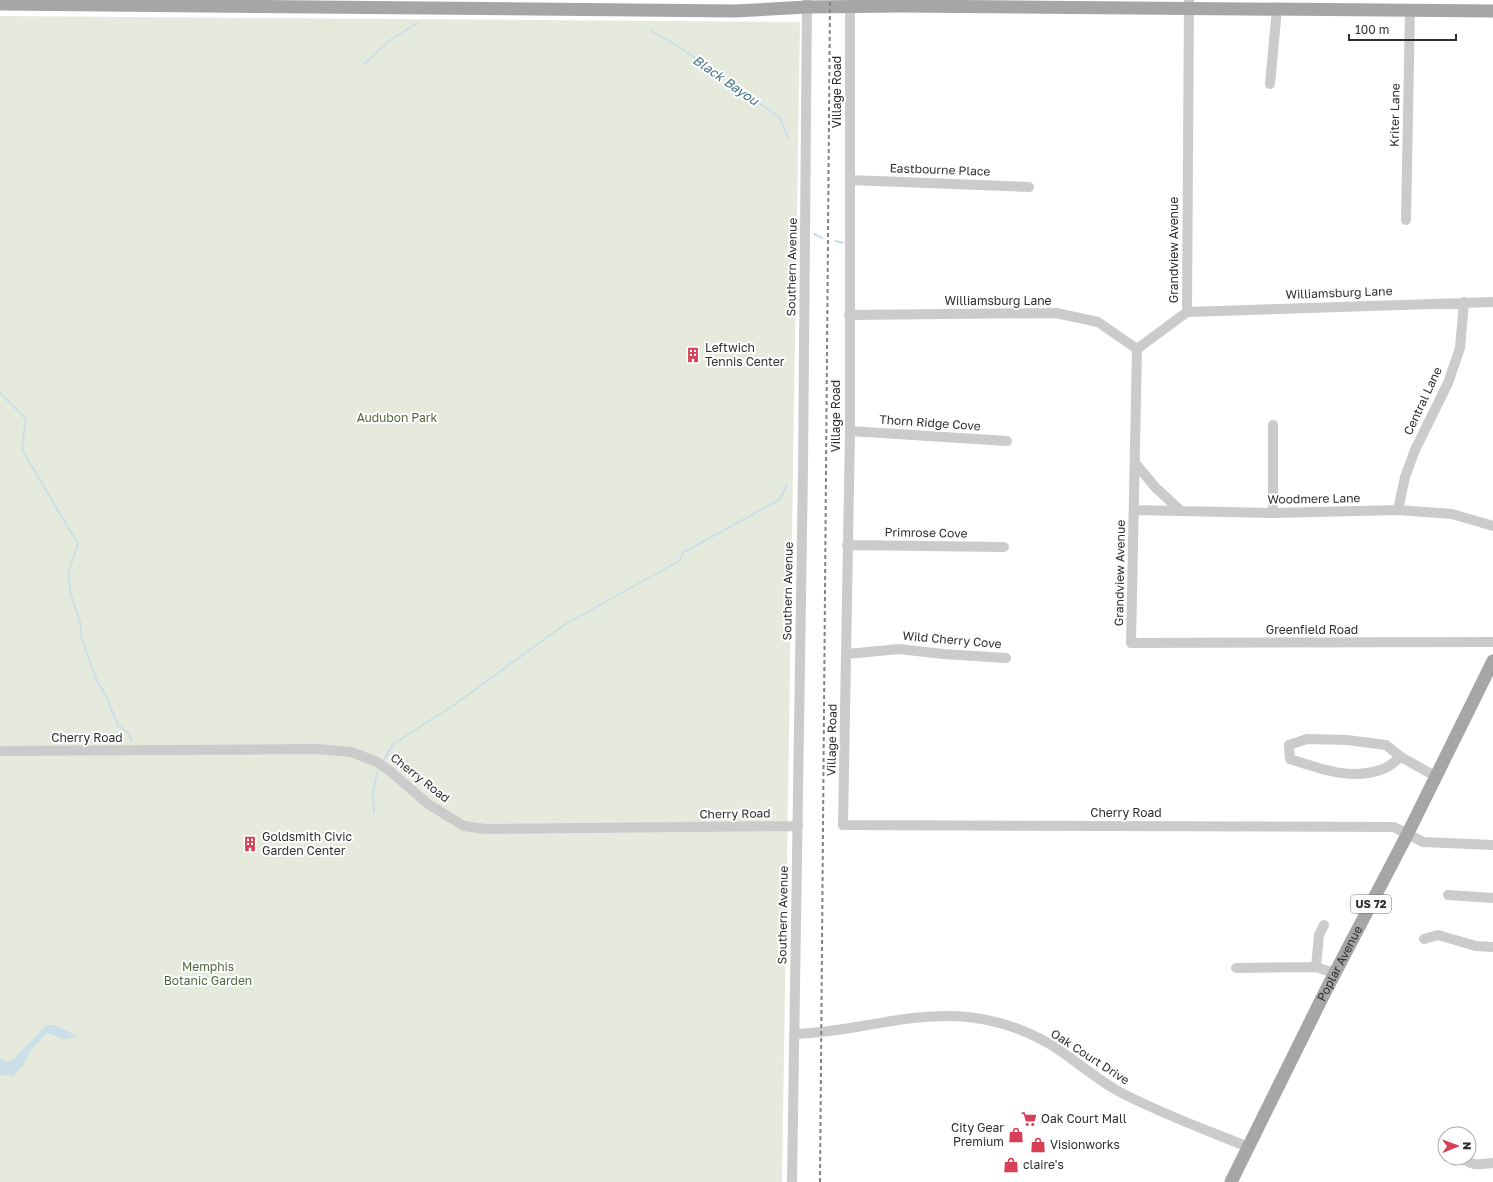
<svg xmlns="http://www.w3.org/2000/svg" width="1493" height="1182" viewBox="0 0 1493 1182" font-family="'Golos Text',sans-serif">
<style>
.green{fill:#e5eadd}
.water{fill:#cbdfe8}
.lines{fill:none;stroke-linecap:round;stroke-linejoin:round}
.stream{stroke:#cbdfe8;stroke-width:2}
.minor{stroke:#cbcbcb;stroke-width:10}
.major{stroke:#a6a6a6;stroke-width:13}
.rail{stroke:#838383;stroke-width:2;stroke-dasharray:4 3;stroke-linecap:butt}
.labels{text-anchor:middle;stroke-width:4;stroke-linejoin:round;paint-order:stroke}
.shield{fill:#fff;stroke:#6d6d6d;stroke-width:1}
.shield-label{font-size:11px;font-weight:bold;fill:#2e2e2e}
.street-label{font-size:12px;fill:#2e2e2e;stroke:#fff}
.poi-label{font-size:12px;fill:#2e2e2e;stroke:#fff;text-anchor:start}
.park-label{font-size:12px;fill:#54663f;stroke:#fff}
.water-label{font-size:13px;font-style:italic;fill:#437389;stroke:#fff}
</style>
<rect width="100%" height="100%" fill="#fff"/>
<!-- green -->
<path class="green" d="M 0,16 L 800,22 L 782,1182 L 0,1182 Z"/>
<!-- water -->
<path class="water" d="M 46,1025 L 56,1025 L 78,1037 L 64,1039 L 47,1033 L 30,1051 L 23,1066 L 13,1076 L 0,1075 L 0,1059 L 7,1062 L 16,1057 Z"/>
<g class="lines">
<!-- stream -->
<path class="stream" d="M 651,31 L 678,46 L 779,117 L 789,139
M 364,64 L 389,41 L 417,23
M 814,234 L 822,238
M 836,241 L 843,243
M 0,393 L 26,419 L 22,446 L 24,453 L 78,544 L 68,573 L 71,595 L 80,622 L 82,640 L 97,681 L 105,694 L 118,725 L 128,733 L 132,740
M 384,760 L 393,744 L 451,707 L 564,625 L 679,561 L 684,552 L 779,500 L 787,485
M 374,813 L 373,793 L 378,770"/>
<!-- minor -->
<path class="minor" d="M 1189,0 L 1187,312 L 1137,349 L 1131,643 L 1493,642
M 850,7 L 850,431 L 843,825 L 1394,827 L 1423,842 L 1493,845
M 1270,84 L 1277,9
M 850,180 L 1029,187
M 1406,220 L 1410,9
M 1187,312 L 1493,302
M 849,315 L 1056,313 L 1098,322 L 1137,349
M 1273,425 L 1273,513
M 850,431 L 1007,441
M 1135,463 L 1156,488 L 1181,511
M 1134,510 L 1273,513 L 1398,510 L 1452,514 L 1493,526
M 1398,510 L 1405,477 L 1415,450 L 1448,383 L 1460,348 L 1464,302
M 847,545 L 1004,547
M 847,654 L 899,649 L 943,654 L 1006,658
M 1307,739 L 1347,740 L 1386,745 L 1401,757 C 1395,761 1389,767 1383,769 C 1352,781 1320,769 1290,759 L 1289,745 Z
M 0,751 L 318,749 L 351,752 L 377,762 L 391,772 L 428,804 L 464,826 L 485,829 L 798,826
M 1401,757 L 1435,776
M 1448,895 L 1493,898
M 1424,939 L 1438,935 L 1476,946 L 1493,947
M 1316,967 L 1319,935 L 1324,925
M 1236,968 L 1316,967 L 1334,973
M 794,1034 C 852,1033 909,1011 968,1017 C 997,1020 1028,1031 1053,1046 C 1075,1060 1095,1078 1118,1091 C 1159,1113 1204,1129 1248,1147
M 1463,1158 C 1472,1167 1481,1164 1493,1163
M 792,1182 L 803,468 L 807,0"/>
<!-- major -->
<g class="major">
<path d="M 0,4 L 735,11 L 807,7 L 901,6 L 1493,11"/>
<path id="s1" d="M 1231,1182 L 1324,994 L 1407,835 L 1493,661"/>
</g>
<!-- rail -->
<path class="rail" d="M 820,1182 L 830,0"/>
</g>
<!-- icons -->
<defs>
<symbol id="building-bare" viewBox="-9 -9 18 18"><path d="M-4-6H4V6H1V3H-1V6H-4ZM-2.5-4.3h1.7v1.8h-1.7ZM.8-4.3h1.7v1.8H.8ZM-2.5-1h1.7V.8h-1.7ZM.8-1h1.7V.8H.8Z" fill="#d63f56" stroke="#fff" stroke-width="2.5" paint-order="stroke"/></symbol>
<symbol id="supermarket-bare" viewBox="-9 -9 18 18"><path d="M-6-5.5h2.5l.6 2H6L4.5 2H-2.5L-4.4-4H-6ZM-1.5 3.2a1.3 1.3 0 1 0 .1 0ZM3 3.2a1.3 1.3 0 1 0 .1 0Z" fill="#d63f56" stroke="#fff" stroke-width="2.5" paint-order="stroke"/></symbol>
<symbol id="shop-bare" viewBox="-9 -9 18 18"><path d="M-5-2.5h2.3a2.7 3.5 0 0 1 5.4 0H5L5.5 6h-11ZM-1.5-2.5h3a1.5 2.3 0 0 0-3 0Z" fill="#d63f56" stroke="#fff" stroke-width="2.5" paint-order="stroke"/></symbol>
</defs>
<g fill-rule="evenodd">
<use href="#building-bare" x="682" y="344" width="22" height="22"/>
<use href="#building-bare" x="239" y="833" width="22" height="22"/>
<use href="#supermarket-bare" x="1018" y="1108" width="22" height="22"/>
<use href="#shop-bare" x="1005" y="1124" width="22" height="22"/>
<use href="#shop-bare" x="1027" y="1134" width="22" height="22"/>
<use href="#shop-bare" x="1000" y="1154" width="22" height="22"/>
</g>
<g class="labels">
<!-- shield labels -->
<rect class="shield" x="1351" y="895" width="40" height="18" rx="3"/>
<g class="shield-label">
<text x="1371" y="908">US 72</text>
</g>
<!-- street labels -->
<g class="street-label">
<text transform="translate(837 92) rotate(-90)" y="4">Village Road</text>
<text transform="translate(1395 115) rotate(-89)" y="4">Kriter Lane</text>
<text transform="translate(940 170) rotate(2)" y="4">Eastbourne Place</text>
<text transform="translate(1174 250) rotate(-90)" y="4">Grandview Avenue</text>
<text transform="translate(792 267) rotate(-89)" y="4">Southern Avenue</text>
<text transform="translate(1339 293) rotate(-2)" y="4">Williamsburg Lane</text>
<text x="998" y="305">Williamsburg Lane</text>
<text transform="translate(1423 401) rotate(-65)" y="4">Central Lane</text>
<text transform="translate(836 416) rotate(-90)" y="4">Village Road</text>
<text transform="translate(930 423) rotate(4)" y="4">Thorn Ridge Cove</text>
<text transform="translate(1314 499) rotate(-1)" y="4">Woodmere Lane</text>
<text transform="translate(926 533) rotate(1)" y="4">Primrose Cove</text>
<text transform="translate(1120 573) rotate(-89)" y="4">Grandview Avenue</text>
<text transform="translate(788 591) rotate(-89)" y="4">Southern Avenue</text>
<text x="1312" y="634">Greenfield Road</text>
<text transform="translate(952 640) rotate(5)" y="4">Wild Cherry Cove</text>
<text x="87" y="742">Cherry Road</text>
<text transform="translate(832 740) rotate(-89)" y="4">Village Road</text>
<text transform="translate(420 778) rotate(38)" y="4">Cherry Road</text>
<text x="1126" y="817">Cherry Road</text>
<text transform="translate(735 814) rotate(-1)" y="4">Cherry Road</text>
<text transform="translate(783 915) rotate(-89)" y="4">Southern Avenue</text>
<text dy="4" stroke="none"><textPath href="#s1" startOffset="244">Poplar Avenue</textPath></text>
<text transform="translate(1090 1057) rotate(33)" y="4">Oak Court Drive</text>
</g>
<!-- poi labels -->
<g class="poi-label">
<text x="705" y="352">Leftwich<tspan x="705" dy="14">Tennis Center</tspan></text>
<text x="262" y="841">Goldsmith Civic<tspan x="262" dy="14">Garden Center</tspan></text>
<text x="1041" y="1123">Oak Court Mall</text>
<text x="1004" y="1132" text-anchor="end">City Gear<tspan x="1004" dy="14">Premium</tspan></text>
<text x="1050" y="1149">Visionworks</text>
<text x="1023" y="1169">claire's</text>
</g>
<!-- park labels -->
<g class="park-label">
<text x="397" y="422">Audubon Park</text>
<text x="208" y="971">Memphis<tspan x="208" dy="14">Botanic Garden</tspan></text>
</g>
<!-- water labels -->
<g class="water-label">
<text transform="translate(726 80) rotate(35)" y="5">Black Bayou</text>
</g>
</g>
<!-- north arrow -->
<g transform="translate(1457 1146) rotate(89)"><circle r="19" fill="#ffffff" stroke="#ababab"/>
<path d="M0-3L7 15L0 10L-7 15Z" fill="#d63f56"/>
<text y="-6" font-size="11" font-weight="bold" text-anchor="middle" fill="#2e2e2e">N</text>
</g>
<!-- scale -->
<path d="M1349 34v6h107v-6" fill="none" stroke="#2e2e2e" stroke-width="2"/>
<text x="1355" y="34" font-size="12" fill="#2e2e2e" stroke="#ffffff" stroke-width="3" paint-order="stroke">100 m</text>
</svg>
